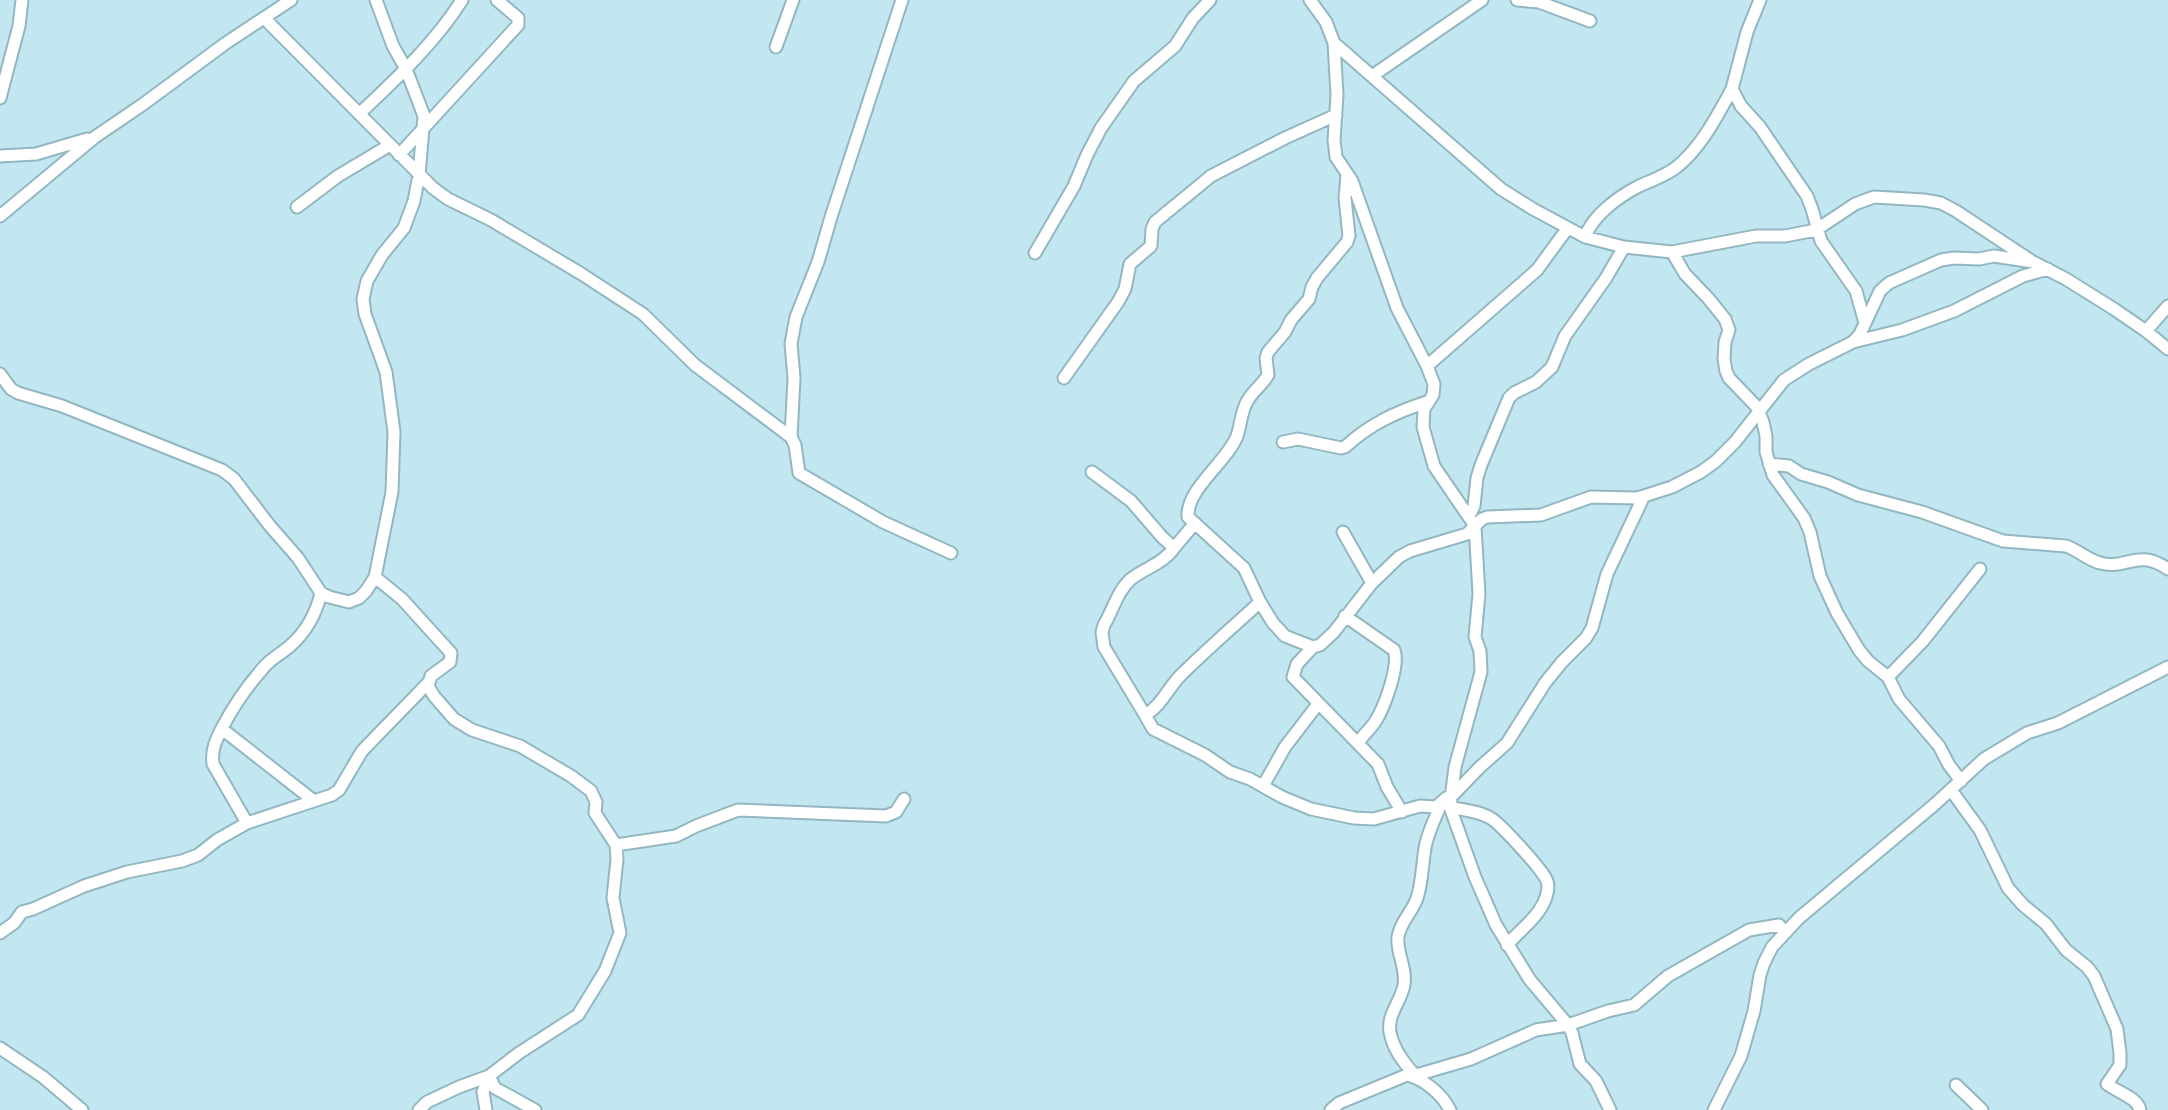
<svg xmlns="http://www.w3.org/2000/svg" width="2168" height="1110" viewBox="0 0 2168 1110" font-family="'Alegreya Sans',sans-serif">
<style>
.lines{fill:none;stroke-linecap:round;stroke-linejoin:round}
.minor-casing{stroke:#93b7c0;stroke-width:15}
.minor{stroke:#fff;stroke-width:11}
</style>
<rect width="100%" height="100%" fill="#c2e7f1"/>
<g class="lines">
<defs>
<path id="minor" d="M 1310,0 L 1326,22 L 1334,43 L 1501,189 L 1533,209 L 1585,237 L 1624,247 L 1672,252 L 1756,236 L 1785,236 L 1816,230 L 1855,204 L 1874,197 L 1924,200 L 1941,203 L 1956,211 L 2033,262 L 2066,279 L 2114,309 L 2146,331 L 2168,349
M 1517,0 L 1539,2 L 1590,21
M 1760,0 L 1747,32 L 1732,89 L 1741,106 L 1760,127 L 1807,196 L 1812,209 L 1821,241 L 1856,291 L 1865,323
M 264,18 L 433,188 L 448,199 L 491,220 L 580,273 L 643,314 L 695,365 L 791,437 L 795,445 L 799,473 L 883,522 L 951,553
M 1334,43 L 1337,95 L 1334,140 L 1336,157 L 1352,181 L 1397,308 L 1427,366 L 1434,384 L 1433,395 L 1424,409 L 1423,427 L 1434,466 L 1475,526 L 1479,594 L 1475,637 L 1480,651 L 1481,672 L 1455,767 L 1450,807 L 1475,877 L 1496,925 L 1530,980 L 1568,1025 L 1572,1033 L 1580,1064 L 1596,1081 L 1610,1110
M 776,47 L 793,0
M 1372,76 L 1482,0
M 0,98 L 19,26 L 22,0
M 359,114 C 396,79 435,43 462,0
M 399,155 L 518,25 L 518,18 L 497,0
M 0,156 L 36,154 L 87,139
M 1347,175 L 1345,198 L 1349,236 L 1347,242 L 1317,278 L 1312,287 L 1309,299 L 1291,320 L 1285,332 L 1268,352 L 1266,358 L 1268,375 C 1262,385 1253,391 1248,400 C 1241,410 1241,425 1237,436 C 1227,462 1186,489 1188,517 L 1244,568 L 1260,602 L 1273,623 L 1285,636 L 1313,647 L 1320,645 L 1334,632 L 1372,583 L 1399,557 L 1410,551 L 1467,534 L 1482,519 L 1487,517 L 1541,515 L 1591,497 L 1636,498 L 1644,496 L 1672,487 L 1701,472 L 1716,461 L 1735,442 L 1784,380 L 1809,364 L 1853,342 L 1860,334 L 1880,291 L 1889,283 L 1941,260 L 1954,258 L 1979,259 L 1994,256 L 2033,262
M 297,207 L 338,176 L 390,145
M 0,216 L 95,137 L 142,105 L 226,43 L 291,0
M 1585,237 C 1593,215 1618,197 1639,186 C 1652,180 1666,176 1678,166 C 1702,146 1717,116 1732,89
M 1672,252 L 1685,274 L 1708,298 L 1725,319 L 1729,330 L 1725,342 L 1724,359 L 1726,371 L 1729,378 L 1757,407 L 1763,422 L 1766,436 L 1766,452 L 1773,475 L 1804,518 L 1810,532 L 1820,576 L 1837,613 L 1859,650 L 1868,661 L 1888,677 L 1899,699 L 1939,746 L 1949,765 L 1961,781
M 1035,253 L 1074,186 L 1087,155 L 1101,128 L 1120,101 L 1134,81 L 1175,46 L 1193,18 L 1210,0
M 2146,331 L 2168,306
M 1853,342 L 1902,330 L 1954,311 L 2023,276 L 2048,269
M 1427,366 L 1537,270 L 1567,229
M 0,374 L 11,389 L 18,393 L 62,406 L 222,470 L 234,479 L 270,526 L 298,558 L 321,593 L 329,597 L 349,602 L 359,598 L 366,591 L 375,577 L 392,492 L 394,432 L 386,372 L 365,314 L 363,299 L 367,281 L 382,255 L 404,228 L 414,201 L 419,175 L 424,116 L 406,69 L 393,46 L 376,0
M 1064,378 L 1118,302 L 1125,289 L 1130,264 L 1151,246 L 1152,229 L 1155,222 L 1211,176 L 1285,138 L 1336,115
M 791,437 L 794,378 L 791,344 L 796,317 L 818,262 L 831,217 L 902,0
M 1283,442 L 1298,439 L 1341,448 L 1345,447 C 1370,424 1396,412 1427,402
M 1769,464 L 1789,466 L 1801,474 L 1828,482 L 1858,495 L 1922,512 L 2003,541 L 2066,546 C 2078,550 2088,560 2100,563 C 2128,570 2137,548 2168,569
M 1092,472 L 1131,501 L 1162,537 L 1174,548 C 1164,563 1145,568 1131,579 C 1118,590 1113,610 1104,625 L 1102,632 L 1104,647 L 1145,715 C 1160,707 1168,689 1179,677 C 1205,651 1233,627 1260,602
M 1469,516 L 1474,506 L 1477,478 L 1481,465 L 1509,398 L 1514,393 L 1536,382 L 1552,367 L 1565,336 L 1606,278 L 1624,247
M 1343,532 L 1372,583
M 1174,548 L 1195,523
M 375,577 L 402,599 L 451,653 L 450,662 L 431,676 L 428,686 L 434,696 L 454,719 L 472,730 L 520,746 L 571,776 L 591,791 L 596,802 L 595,813 L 616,845 L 617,859 L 613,898 L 620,933 L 605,971 L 578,1015 L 519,1053 L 489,1076 L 459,1087 L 427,1102 L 419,1110
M 1345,616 L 1394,650 C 1400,666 1384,708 1375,722 C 1370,729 1364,735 1358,742
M 1313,647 L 1297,664 L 1293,677 L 1378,764 L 1387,787 L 1402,812
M 1888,677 L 1923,641 L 1980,569
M 1145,715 L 1153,729 L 1205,755 L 1230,772 L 1250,779 L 1282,797 L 1311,809 L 1354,818 L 1374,819 L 1420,806 L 1436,807
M 222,729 L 314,801
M 1263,786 L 1285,747 L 1318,704
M 1951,790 L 1980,830 L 2008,888 L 2023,905 L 2046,924 L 2066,950 L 2087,967 L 2094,976 L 2117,1029 L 2120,1053 L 2120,1065 L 2107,1084 C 2117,1092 2137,1097 2140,1110
M 1450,807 C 1463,810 1480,811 1492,819 C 1502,826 1540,867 1546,879 C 1549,884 1548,891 1546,897 C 1540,916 1520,930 1507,945
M 247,823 L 213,764 C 211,750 216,740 222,728 C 234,705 248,685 265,666 C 272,658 282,653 290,646 C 306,632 316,614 321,593
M 616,845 L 676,836 L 696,826 L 738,810 L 886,816 L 896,812 L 904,799
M 0,933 L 14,923 L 22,912 L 33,909 L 84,886 L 127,872 L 182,861 L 198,855 L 217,840 L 247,823 L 332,795 L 339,790 L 362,751 L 429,682
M 0,1048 L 43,1077 L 82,1110
M 1414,1074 C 1403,1062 1393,1049 1390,1032 C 1387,1014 1401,1002 1404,985 C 1407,968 1396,952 1398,937 C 1400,922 1413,911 1417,898 C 1423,880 1422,861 1426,843 C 1429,831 1434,820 1439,809 L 1436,807 L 1446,798 L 1449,799 L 1480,767 L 1507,743 L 1545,683 L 1562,662 L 1586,638 L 1592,628 L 1607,574 L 1644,496
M 489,1076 L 495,1088 L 535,1110
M 1413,1076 L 1471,1059 L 1536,1030 L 1568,1025 L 1608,1011 L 1634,1005 L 1668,976 L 1749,930 L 1779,925 L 1785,933
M 1956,1085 L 1982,1110
M 486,1110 L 483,1092 L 489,1076
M 1331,1110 L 1339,1103 L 1407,1075 C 1424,1079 1442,1094 1450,1110
M 1714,1110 L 1741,1056 L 1754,1011 L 1760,975 L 1764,963 L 1772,947 L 1799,918 L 1934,805 L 1984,759 L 2027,733 L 2058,723 L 2168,667"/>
</defs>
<!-- minor casing -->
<use href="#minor" class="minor-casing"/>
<!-- minor -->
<use href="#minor" class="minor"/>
</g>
</svg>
